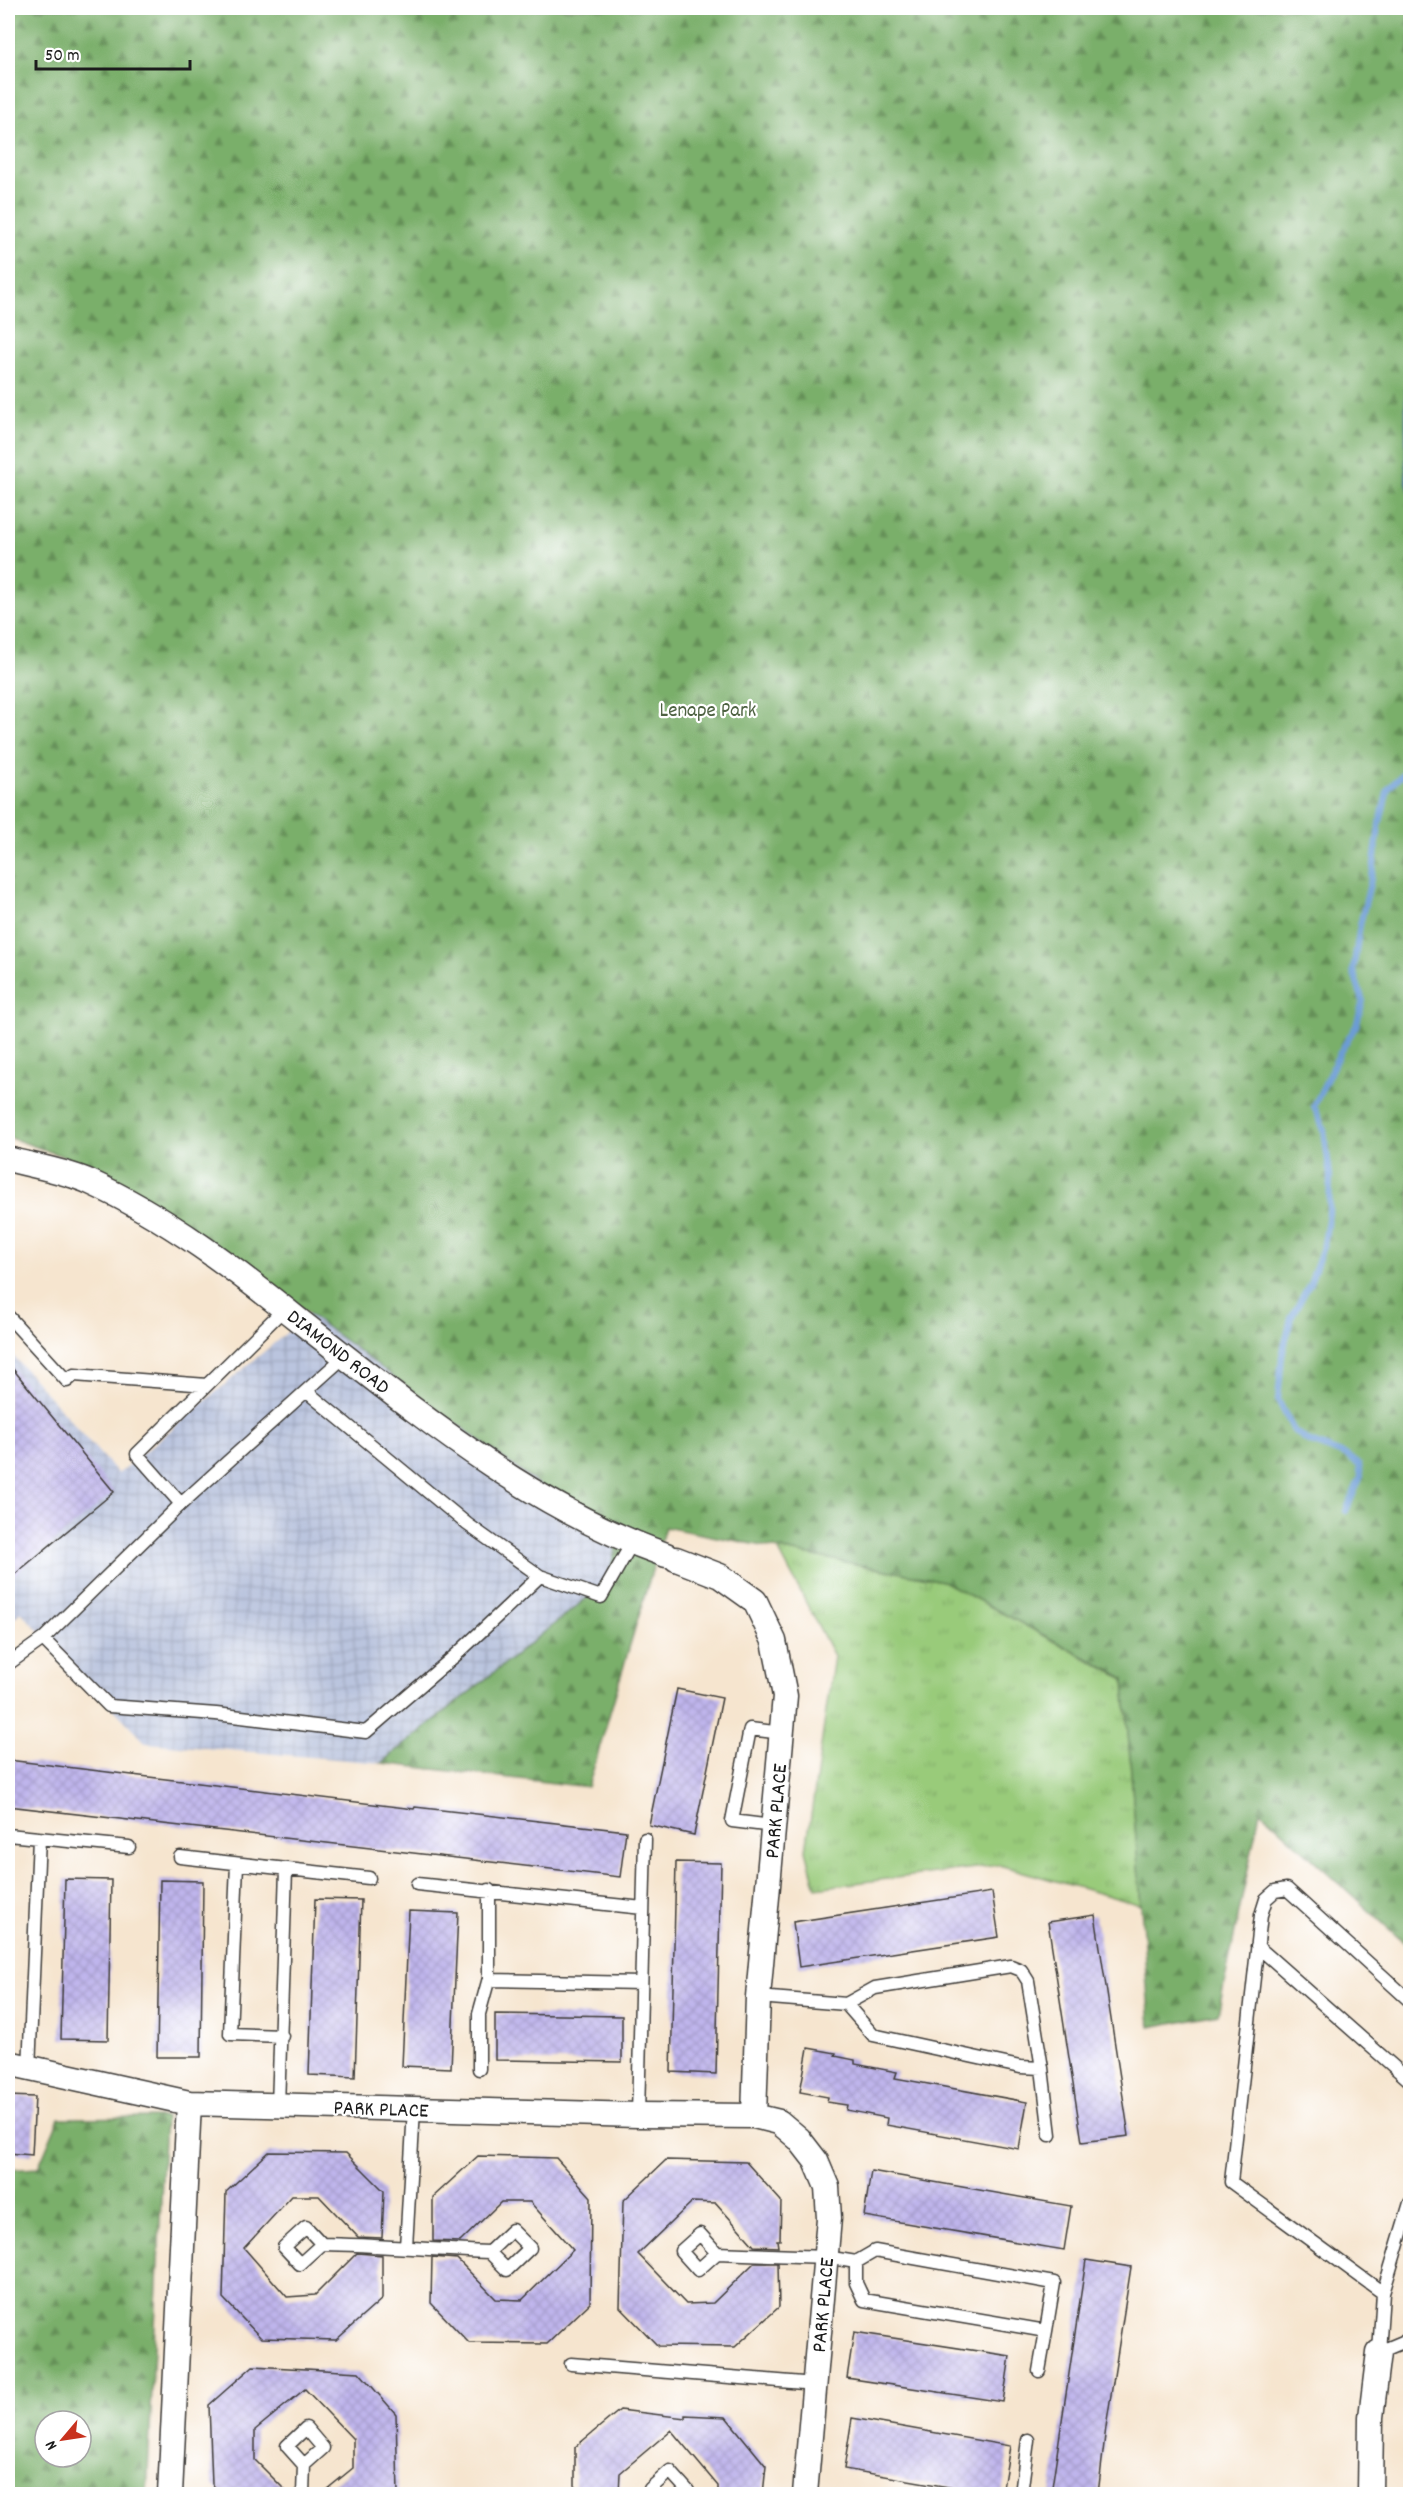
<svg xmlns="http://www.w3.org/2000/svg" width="1418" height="2502" viewBox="0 0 1418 2502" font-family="Dekko,sans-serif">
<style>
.industrial{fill:url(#industrial-grid)}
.grass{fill:url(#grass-tufts);stroke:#5a744b;stroke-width:1.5}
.forest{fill:url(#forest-firs);stroke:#4b6643;stroke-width:1.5;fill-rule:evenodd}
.water{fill:#6c9cd5;stroke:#445c78;stroke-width:1.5}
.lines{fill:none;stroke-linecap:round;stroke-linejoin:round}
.stream{stroke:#6c9cd5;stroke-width:6}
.building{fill:url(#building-cross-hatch)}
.lane-casing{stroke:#3d3a37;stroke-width:15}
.street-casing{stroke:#3d3a37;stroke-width:27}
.lane{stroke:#fff;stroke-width:12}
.street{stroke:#fff;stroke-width:24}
.labels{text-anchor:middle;stroke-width:4.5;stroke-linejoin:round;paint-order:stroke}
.park-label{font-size:21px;fill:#4e6242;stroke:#fff}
.street-label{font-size:21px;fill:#1c1c1c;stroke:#fff}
</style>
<defs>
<pattern id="industrial-grid" width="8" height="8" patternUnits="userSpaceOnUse" patternTransform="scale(1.5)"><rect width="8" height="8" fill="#bac4de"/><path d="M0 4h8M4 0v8" fill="none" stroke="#9fa8be"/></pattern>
<pattern id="grass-tufts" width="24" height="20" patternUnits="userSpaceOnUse" patternTransform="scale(1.5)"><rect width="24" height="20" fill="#99cb7a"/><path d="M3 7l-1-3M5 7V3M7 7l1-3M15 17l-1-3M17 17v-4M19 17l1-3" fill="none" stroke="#83ae69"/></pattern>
<pattern id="forest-firs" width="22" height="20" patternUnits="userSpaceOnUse" patternTransform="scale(1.5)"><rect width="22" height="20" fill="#7aaf6a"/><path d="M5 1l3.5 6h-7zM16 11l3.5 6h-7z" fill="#638e56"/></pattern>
<pattern id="building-cross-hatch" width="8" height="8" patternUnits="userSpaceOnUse" patternTransform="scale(1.5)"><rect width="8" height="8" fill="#bfb5ec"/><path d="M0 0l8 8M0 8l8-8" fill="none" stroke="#a49bca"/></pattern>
</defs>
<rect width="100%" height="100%" fill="#fff"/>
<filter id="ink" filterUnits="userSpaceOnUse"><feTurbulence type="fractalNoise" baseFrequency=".0167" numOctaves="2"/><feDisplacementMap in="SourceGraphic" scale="12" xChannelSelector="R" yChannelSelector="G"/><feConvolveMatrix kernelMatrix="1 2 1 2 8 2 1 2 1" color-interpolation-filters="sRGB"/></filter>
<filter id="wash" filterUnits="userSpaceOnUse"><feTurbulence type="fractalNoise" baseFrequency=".008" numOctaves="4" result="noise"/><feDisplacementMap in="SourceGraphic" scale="24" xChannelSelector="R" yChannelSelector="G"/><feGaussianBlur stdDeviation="1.35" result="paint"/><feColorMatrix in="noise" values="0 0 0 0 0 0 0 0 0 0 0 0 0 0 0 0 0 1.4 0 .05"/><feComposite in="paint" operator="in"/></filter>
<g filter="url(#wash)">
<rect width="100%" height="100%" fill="#f6e5cf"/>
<!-- industrial -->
<path class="industrial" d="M 309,1314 L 568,1506 L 619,1530 L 608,1581 L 381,1763 L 146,1743 L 21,1612 L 8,1624 L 8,1350 L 118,1474 Z"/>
<!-- grass -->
<path class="grass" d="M 778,1549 L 943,1581 L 1124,1679 L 1141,1905 L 999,1865 L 816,1888 L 806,1850 L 834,1656 Z"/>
<!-- forest -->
<path class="forest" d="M 8,8 L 1410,8 L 1410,1948 L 1260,1811 L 1218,2014 L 1150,2027 L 1124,1678 L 943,1581 L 665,1527 L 588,1787 L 381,1763 L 608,1581 L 619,1530 L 568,1506 L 309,1314 L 93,1167 L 8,1137 Z
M 165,2117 L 147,2494 L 8,2494 L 8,2170 L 38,2168 L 59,2118 ZM 45,2421 L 81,2421 L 81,2457 L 45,2457 Z"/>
<!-- water -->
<path class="water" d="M 1410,287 L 1410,495 L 1406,479 L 1405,302 Z"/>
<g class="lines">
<!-- stream -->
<path class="stream" d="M 1346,1511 L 1361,1476 L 1359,1465 L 1347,1456 L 1308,1441 L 1294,1431 L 1278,1400 L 1282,1356 L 1291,1318 L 1310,1283 L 1324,1244 L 1329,1213 L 1330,1176 L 1324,1130 L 1314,1106 L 1340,1052 L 1356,1026 L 1363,1001 L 1353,971 L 1360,925 L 1373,871 L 1379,826 L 1388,789 L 1410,766"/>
</g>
<g id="blocks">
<!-- building -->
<path class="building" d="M 8,1363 L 114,1492 L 8,1580 Z
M 677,1689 L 722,1698 L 694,1835 L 649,1825 Z
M 8,1760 L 414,1809 L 415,1807 L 626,1831 L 620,1877 L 8,1806 Z
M 676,1862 L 721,1863 L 716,2074 L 671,2072 Z
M 65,1879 L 111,1880 L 108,2040 L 61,2039 Z
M 160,1880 L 203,1881 L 201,2057 L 157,2057 Z
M 992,1892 L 999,1937 L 799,1967 L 793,1922 Z
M 315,1899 L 361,1900 L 355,2077 L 309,2075 Z
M 409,1911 L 458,1913 L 451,2068 L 402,2066 Z
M 1095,1915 L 1129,2136 L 1082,2142 L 1048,1922 Z
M 495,2014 L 622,2016 L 622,2062 L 495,2060 Z
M 808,2048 L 836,2053 L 835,2056 L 855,2060 L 855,2064 L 897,2072 L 895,2078 L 1027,2102 L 1019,2149 L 886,2125 L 887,2118 L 846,2110 L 847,2105 L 827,2102 L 828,2097 L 800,2092 Z
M 8,2096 L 35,2097 L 32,2155 L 8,2153 Z
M 269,2152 L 346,2153 L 384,2191 L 382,2238 L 358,2237 L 319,2196 L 292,2196 L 244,2248 L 287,2297 L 315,2295 L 357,2253 L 382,2255 L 382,2299 L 336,2340 L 261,2338 L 223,2298 L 226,2192 Z
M 478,2156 L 556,2158 L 591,2197 L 590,2303 L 547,2344 L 469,2343 L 431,2303 L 432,2257 L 457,2259 L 496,2299 L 522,2300 L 573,2250 L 530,2202 L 501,2202 L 460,2242 L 433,2241 L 433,2197 Z
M 666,2160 L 746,2162 L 781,2201 L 780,2240 L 777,2240 L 778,2247 L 754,2246 L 716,2203 L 692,2202 L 638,2254 L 686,2304 L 713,2303 L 754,2263 L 778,2263 L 779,2307 L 735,2347 L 658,2346 L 620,2307 L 623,2201 Z
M 871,2171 L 1071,2206 L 1064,2250 L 864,2216 Z
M 1086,2260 L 1131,2267 L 1106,2427 L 1098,2494 L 1051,2494 Z
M 854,2332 L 1010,2356 L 1003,2402 L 847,2378 Z
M 253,2366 L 359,2372 L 396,2414 L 398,2494 L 321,2494 L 353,2468 L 353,2439 L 305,2389 L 255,2430 L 255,2460 L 289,2494 L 221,2494 L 212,2484 L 209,2405 Z
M 620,2410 L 685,2418 L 685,2415 L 726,2417 L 766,2466 L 763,2494 L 718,2494 L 718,2486 L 671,2430 L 620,2473 L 619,2494 L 575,2494 L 575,2447 Z
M 852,2418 L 1010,2446 L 1002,2494 L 989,2494 L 844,2469 Z"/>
</g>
</g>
<g filter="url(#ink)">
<use href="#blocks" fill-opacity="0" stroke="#3d3a37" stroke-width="1.5"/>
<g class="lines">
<defs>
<path id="lane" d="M 8,1316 L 67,1381 L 74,1375 L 207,1385
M 181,1504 L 306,1391
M 540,1576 L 601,1597 L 632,1543
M 43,1639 L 181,1504 L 137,1454 L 284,1309
M 8,1664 L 43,1639 L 109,1706 L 216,1714 L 366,1732 L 457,1654 L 540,1576 L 467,1524 L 306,1391 L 345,1356
M 773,1826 L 732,1821 L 750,1729 L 782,1733
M 8,1835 L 129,1847
M 180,1857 L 369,1878
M 237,1864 L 230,2034 L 282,2036
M 417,1884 L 643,1908
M 1257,1946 L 1410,2081
M 489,1980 L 641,1983
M 758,1997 L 846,2004 L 875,1988 L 1011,1966 L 1021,1970 L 1028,1981 L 1042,2068 L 1050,2135
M 846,2004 L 873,2035 L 1020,2067 L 1042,2068
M 29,2069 L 39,1838
M 479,2069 L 479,2014 L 489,1978 L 489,1890
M 278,2106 L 286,1870
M 638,2115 L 645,1839
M 1410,2203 L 1383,2293 L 1379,2352 L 1410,2339
M 322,2244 L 306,2227 L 284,2247 L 300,2264 L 322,2244 C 378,2245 433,2250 489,2252 L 507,2270 L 530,2248 L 512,2230 L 489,2252
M 406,2247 L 414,2109
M 717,2253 L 700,2234 L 681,2251 L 698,2270 L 717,2253 L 826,2257 L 856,2262 L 875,2251 L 1054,2283 L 1046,2331 L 864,2300 L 856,2283 L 856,2262
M 1383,2293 L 1231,2182 L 1261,1915 L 1266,1899 L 1275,1891 L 1287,1889 L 1410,2001
M 571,2364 L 815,2384
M 1039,2371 L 1046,2331
M 303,2494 L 304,2465 L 287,2446 L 306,2428 L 323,2448 L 304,2465
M 655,2494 L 650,2489 L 670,2471 L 688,2491 L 685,2494
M 1021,2494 L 1028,2440"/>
<path id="street" d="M 8,1159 C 33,1166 66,1171 90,1182 C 167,1217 236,1270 301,1322 C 414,1410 529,1507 666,1555
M 676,1559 L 720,1576 L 755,1601 L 774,1641 L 785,1696 L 758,1997 L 754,2116
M 8,2063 L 189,2103 L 638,2115 L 754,2116 L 779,2122 L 799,2139 L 816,2161 L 827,2187 L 829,2218 L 805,2494
M 170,2494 L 189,2103
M 1370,2494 L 1371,2417 L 1379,2352"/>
</defs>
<!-- lane casing -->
<use href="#lane" class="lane-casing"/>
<!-- street casing -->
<use href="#street" class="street-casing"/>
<!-- lane -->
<use href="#lane" class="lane"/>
<!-- street -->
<use href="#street" class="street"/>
</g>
</g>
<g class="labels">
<!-- park labels -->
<g class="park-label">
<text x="708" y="716">Lenape Park</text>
</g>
<!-- street labels -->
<g class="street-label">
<text transform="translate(339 1351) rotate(38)" y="7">DIAMOND ROAD</text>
<text transform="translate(775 1811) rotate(-85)" y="7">PARK PLACE</text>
<text transform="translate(381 2108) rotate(2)" y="7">PARK PLACE</text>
<text transform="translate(822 2305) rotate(-85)" y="7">PARK PLACE</text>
</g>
</g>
<!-- margin -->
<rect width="1418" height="2502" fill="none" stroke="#fff" stroke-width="30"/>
<!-- north arrow -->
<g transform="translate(63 2439) rotate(241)"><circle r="28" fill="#ffffff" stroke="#a4a4a4" stroke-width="1.5"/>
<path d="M0-4.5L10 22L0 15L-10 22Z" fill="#c8321e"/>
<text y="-9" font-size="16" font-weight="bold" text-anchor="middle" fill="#1c1c1c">N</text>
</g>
<!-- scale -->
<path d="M36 60v9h154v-9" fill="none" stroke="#1c1c1c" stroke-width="3"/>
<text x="45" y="60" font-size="18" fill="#1c1c1c" stroke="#ffffff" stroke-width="4.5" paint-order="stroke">50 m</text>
</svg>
